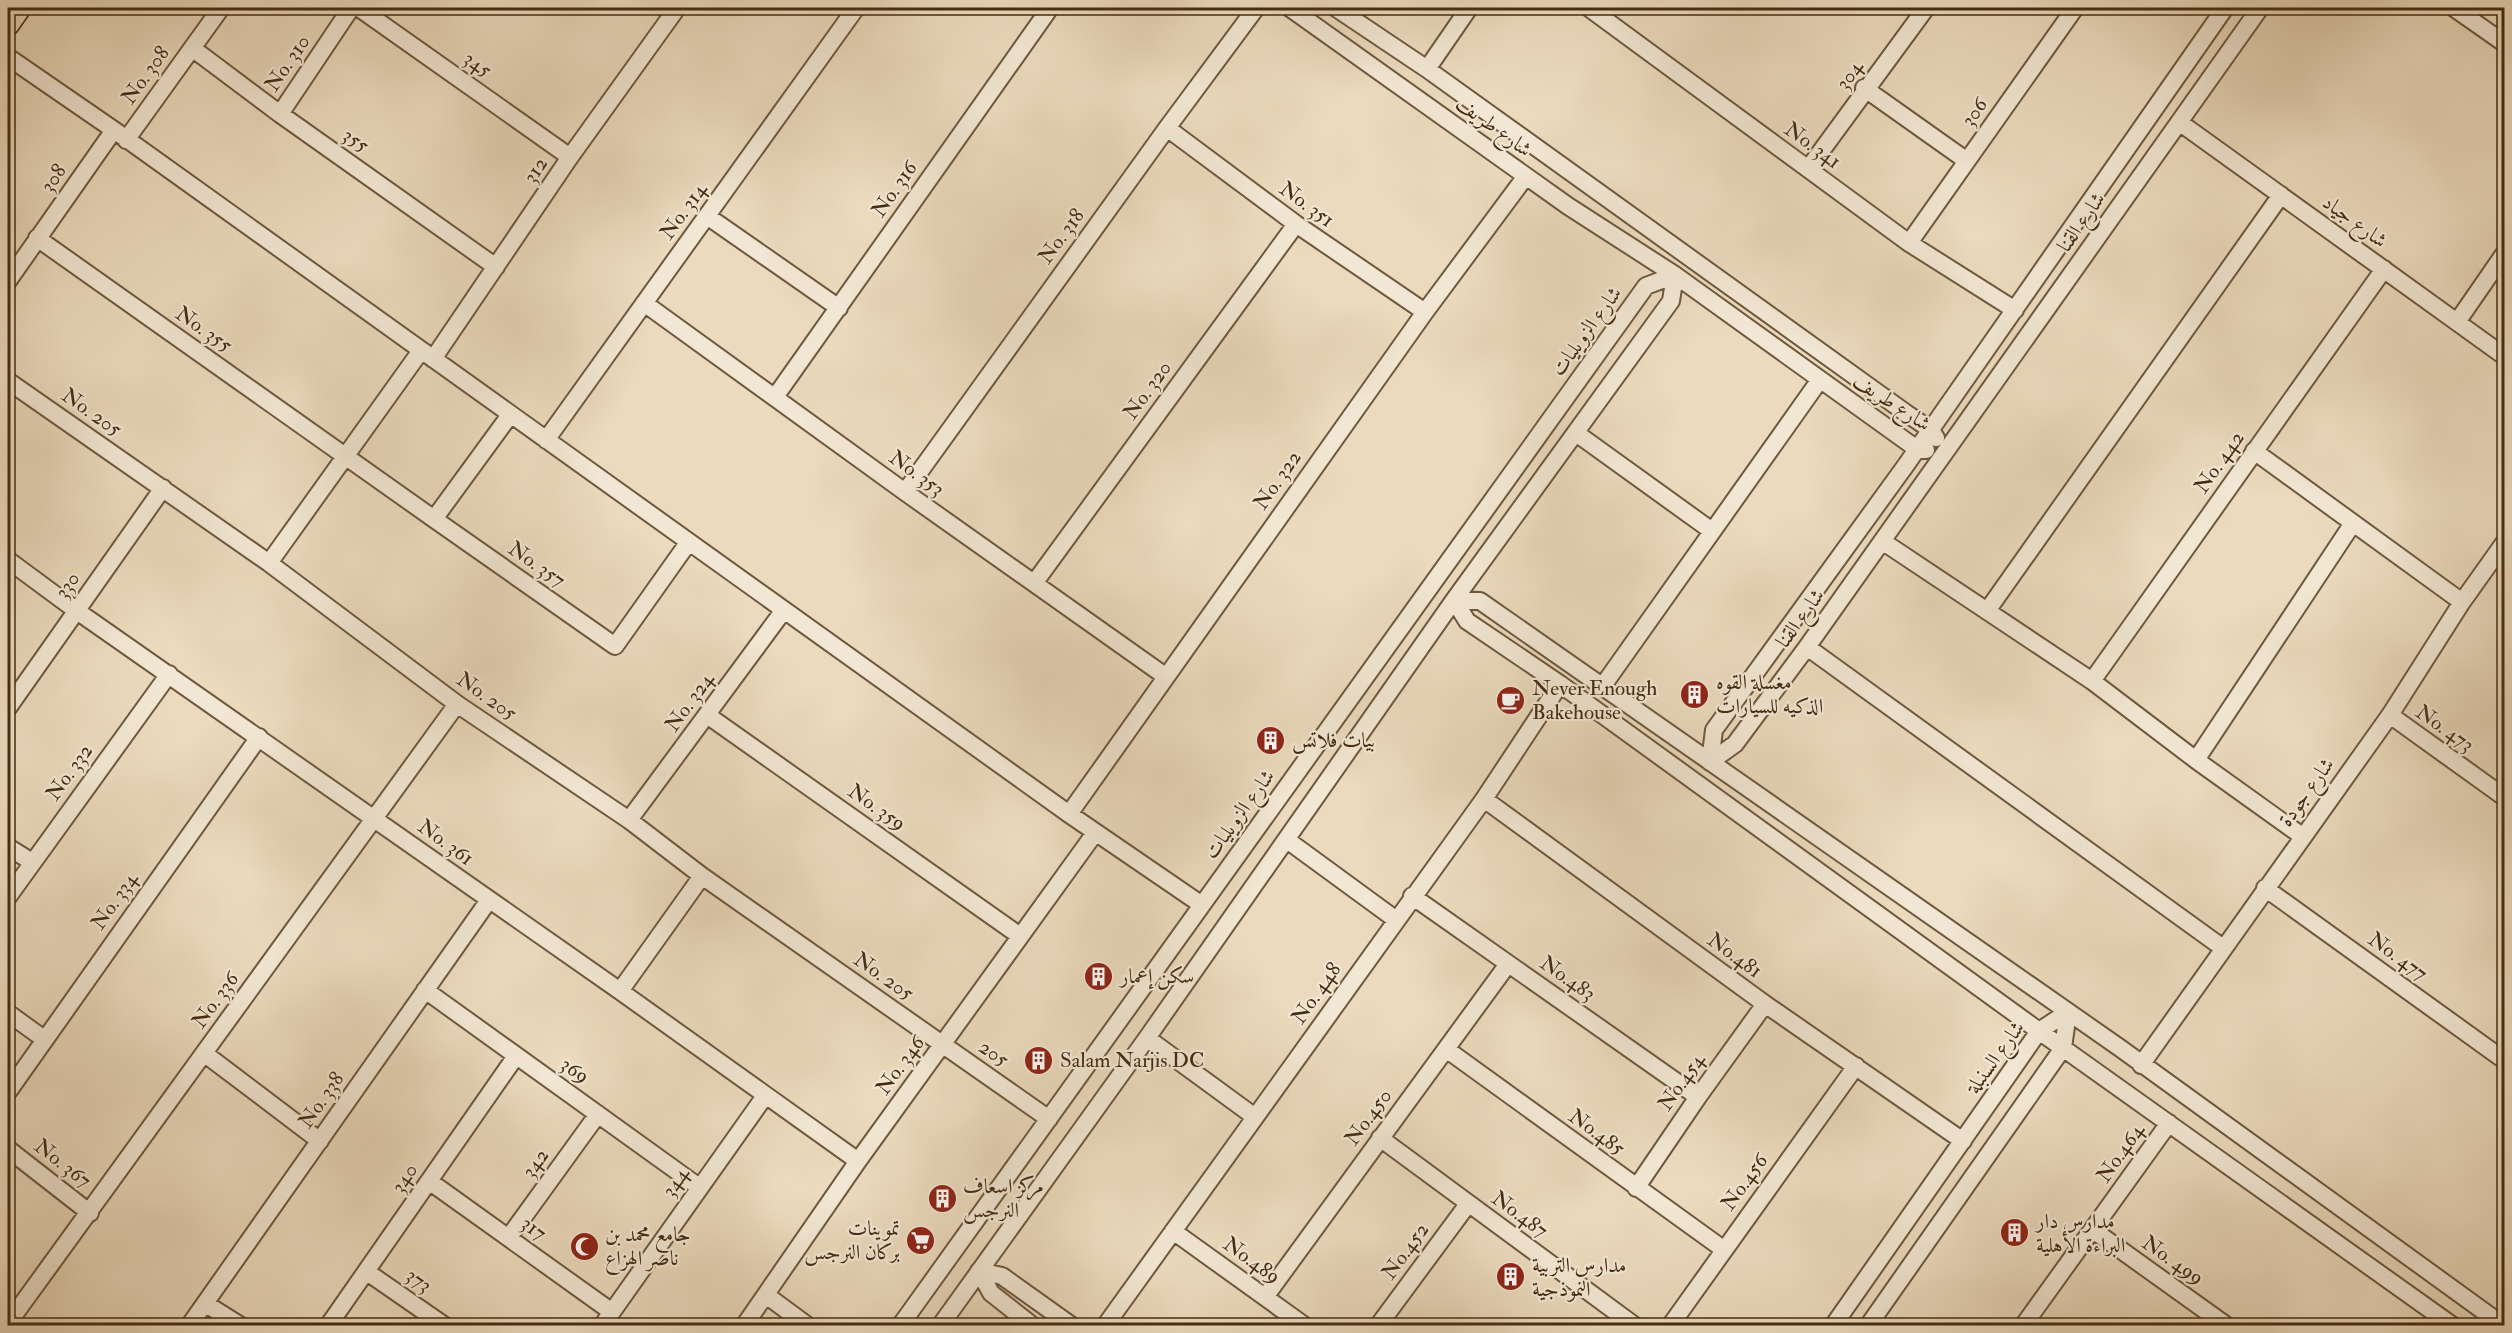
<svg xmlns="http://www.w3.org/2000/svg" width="2512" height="1333" viewBox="0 0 2512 1333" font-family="'IM FELL Double Pica',Amiri,serif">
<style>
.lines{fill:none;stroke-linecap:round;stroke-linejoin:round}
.minor-casing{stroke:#6e583d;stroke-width:20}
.major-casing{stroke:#442c12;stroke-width:24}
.minor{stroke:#f2e7d4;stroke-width:16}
.major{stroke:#ebdabd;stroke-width:21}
.labels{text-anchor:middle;stroke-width:4.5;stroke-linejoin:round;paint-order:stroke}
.street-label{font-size:21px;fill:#442c12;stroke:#f2e7d4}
.poi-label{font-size:21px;fill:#442c12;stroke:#f2e7d4;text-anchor:start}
</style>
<rect width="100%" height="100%" fill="#ebdabd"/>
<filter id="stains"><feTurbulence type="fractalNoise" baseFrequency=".00333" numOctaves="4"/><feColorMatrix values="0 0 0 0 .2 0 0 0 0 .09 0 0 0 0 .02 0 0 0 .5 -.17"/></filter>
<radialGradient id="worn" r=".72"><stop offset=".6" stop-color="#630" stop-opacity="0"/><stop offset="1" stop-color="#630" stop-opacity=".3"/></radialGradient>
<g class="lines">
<defs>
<path id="minor" d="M 359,8 L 570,157
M 1290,8 L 1568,206 L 1675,275 L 1917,449 L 1926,450
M 1336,8 L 1427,69 L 1906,413 L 1931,430 L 1936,438
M 1589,8 L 1909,243 L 2015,310
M 2454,8 L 2504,43
M 192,48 L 280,114 L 496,267
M 8,57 L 114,130 L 1069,814 L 1202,905
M 1427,69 L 1469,8
M 1864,88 L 1967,161
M 280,114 L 351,8
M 2179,122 L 2504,356
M 1167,128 L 1296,224 L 1425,312
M 126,140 L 221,8
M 1808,169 L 1926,8
M 707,216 L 839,308
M 37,238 L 434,519
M 1909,243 L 2075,8
M 8,281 L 114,130
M 644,303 L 905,492 L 1165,676
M 2457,322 L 2504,254
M 433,359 L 570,157 L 677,8
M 8,381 L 269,563 L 457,704 L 629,820 L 702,876 L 1049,1119
M 775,397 L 1050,8
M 510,415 L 434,519 L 615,646 L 688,543
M 1576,433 L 1712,531
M 546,440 L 856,8
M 2254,451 L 2462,602
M 905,492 L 1167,128 L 1256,8
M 1882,541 L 2092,681 L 2196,760 L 2302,836
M 8,560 L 77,611 L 620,991 L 858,1161
M 269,563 L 420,352
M 1035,582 L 1296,224
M 1454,600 L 1480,601 L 2120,1048 L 2504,1326
M 1454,600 L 1467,621 L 1560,684 L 2039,1031 L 2453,1326
M 1987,611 L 2281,195
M 1807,647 L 2223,948
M 2092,681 L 2384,269
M 1602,687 L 1819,381
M 8,708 L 163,488
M 707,715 L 1020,936
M 2390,715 L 2504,797
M 2196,760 L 2353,523
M 1710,762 L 1735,744 L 1807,647 L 2260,8
M 1710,762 L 1714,730 L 1906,465 L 2225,8
M 1484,799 L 1765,1004 L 1963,1141
M 1069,814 L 1425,312 L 1526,176
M 629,820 L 784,610
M 1287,840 L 1395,919
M 8,847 L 32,862
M 2265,888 L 2504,1060
M 1412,896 L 1698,1097
M 8,897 L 169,674
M 425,990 L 699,1187
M 620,991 L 702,876
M 8,1013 L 44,1039
M 1147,1038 L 1255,1117
M 1446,1049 L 1723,1249
M 205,1054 L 320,1141
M 2141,1065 L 2390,715 L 2462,602 L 2504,543
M 8,1092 L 259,737
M 1380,1138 L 1635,1326
M 8,1149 L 90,1213
M 429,1181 L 612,1312
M 1636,1188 L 1698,1097 L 1765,1004
M 2093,1230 L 2227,1326
M 1173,1231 L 1305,1326
M 509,1237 L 598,1114
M 979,1271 L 1002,1276 L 1072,1326
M 979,1271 L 991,1293 L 1033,1326
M 367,1272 L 445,1326
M 766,1295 L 808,1326
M 1265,1297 L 1508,964
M 206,1304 L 241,1326
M 9,1322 L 457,704
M 189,1326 L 489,900
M 328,1326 L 516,1056
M 602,1326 L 765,1096
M 744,1326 L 858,1161 L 1095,833
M 900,1326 L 1646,286 L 1675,275
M 940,1326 L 1147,1038 L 1454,600 L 1671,301 L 1675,275
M 1105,1326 L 1484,799 L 1560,684
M 1378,1326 L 1468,1204
M 1670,1326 L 1856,1066
M 1833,1326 L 2039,1031 L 2068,1012
M 1868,1326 L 2063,1048 L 2068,1012
M 2023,1326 L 2169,1123"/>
<path id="major" d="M 8,25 L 20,8
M 8,1321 L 14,1326"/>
</defs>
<!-- minor casing -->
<use href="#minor" class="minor-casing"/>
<!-- major casing -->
<use href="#major" class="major-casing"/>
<!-- minor -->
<use href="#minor" class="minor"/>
<!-- major -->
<use href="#major" class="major"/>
</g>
<!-- icons -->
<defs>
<symbol id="building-disc" viewBox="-11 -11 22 22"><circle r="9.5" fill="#8f2418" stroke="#f2e7d4"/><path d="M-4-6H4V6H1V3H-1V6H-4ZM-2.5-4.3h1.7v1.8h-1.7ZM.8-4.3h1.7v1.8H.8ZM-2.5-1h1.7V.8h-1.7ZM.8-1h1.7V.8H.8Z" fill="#fff"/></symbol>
<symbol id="cafe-disc" viewBox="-11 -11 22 22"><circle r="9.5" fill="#8f2418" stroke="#f2e7d4"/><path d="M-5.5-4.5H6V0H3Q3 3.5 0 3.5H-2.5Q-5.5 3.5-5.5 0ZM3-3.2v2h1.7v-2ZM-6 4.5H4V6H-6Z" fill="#fff"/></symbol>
<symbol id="supermarket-disc" viewBox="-11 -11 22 22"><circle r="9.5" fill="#8f2418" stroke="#f2e7d4"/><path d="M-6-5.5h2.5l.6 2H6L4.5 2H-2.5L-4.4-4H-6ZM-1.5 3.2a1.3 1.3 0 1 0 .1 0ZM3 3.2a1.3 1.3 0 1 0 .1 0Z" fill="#fff"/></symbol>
<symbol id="mosque-disc" viewBox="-11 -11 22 22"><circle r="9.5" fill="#8f2418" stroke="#f2e7d4"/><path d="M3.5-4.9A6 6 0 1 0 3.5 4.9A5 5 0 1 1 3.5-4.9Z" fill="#fff"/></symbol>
</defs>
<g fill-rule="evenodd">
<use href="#building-disc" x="1678" y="678" width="33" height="33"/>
<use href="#cafe-disc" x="1494" y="684" width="33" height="33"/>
<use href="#building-disc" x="1254" y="724" width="33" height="33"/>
<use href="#building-disc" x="1082" y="960" width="33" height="33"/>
<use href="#building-disc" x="1022" y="1044" width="33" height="33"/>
<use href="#building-disc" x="926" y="1182" width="33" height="33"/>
<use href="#building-disc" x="1998" y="1216" width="33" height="33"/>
<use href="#supermarket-disc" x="904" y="1224" width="33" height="33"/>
<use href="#mosque-disc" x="568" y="1230" width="33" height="33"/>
<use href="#building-disc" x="1494" y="1260" width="33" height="33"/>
</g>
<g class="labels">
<!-- street labels -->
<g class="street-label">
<text transform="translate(287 63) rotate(-56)" y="7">No. 310</text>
<text transform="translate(478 64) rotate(35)" y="7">345</text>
<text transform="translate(145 75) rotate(-54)" y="7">No. 308</text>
<text transform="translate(1849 75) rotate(-54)" y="7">304</text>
<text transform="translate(1974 112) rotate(-55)" y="7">306</text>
<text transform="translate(1494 126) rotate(36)" y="7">شارع طريف</text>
<text transform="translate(356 140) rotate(35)" y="7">355</text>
<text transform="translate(1813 145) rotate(36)" y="7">No. 341</text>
<text transform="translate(535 170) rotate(-56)" y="7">312</text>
<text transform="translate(53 178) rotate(-55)" y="7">308</text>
<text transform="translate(894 189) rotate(-55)" y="7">No. 316</text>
<text transform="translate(1307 204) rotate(36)" y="7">No. 351</text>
<text transform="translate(683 211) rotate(-54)" y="7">No. 314</text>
<text transform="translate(2355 221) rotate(36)" y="7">شارع جياد</text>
<text transform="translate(2081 222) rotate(-55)" y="7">شارع القنا</text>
<text transform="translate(1061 236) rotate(-54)" y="7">No. 318</text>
<text transform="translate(204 329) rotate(35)" y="7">No. 355</text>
<text transform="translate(1586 331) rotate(-54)" y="7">شارع الزويليات</text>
<text transform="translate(1147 390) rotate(-54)" y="7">No. 320</text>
<text transform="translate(1892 402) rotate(33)" y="7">شارع طريف</text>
<text transform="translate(92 412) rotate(35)" y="7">No. 205</text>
<text transform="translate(2219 462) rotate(-55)" y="7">No. 442</text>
<text transform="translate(917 473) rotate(36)" y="7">No. 353</text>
<text transform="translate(1277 480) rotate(-55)" y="7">No. 322</text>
<text transform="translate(537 564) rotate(35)" y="7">No. 357</text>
<text transform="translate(67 585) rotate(-55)" y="7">330</text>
<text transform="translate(1800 618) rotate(-54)" y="7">شارع القنا</text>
<text transform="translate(487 696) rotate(35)" y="7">No. 205</text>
<text transform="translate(689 702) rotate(-54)" y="7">No. 324</text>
<text transform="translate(2445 728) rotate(35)" y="7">No. 473</text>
<text transform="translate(69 772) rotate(-54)" y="7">No. 332</text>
<text transform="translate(2306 792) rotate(-54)" y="7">شارع جودة</text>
<text transform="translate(877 807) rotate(35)" y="7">No. 359</text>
<text transform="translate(1239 814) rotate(-54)" y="7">شارع الزويليات</text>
<text transform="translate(446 842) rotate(36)" y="7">No. 361</text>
<text transform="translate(114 901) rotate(-55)" y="7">No. 334</text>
<text transform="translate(1735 955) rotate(36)" y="7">No.481</text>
<text transform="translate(2398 956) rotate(36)" y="7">No. 477</text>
<text transform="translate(884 976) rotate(35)" y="7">No. 205</text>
<text transform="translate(1568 978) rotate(35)" y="7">No.483</text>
<text transform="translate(1316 993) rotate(-55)" y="7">No. 448</text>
<text transform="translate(215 1000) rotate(-54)" y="7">No. 336</text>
<text transform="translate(994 1053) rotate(35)" y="7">205</text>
<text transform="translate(1995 1057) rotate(-54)" y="7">شارع السنبلة</text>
<text transform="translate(900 1065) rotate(-54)" y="7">No. 346</text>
<text transform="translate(575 1070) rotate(35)" y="7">369</text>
<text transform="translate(1681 1082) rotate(-55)" y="7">No.454</text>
<text transform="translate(321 1100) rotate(-55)" y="7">No. 338</text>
<text transform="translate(1368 1117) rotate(-54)" y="7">No.450</text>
<text transform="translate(1597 1132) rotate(36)" y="7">No.485</text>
<text transform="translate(2120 1153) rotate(-55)" y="7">No.464</text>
<text transform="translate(63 1163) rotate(38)" y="7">No. 367</text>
<text transform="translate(535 1163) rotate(-54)" y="7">342</text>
<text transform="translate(404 1178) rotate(-56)" y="7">340</text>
<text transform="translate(675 1182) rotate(-55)" y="7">344</text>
<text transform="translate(1744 1182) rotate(-54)" y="7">No.456</text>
<text transform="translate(1520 1214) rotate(36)" y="7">No.487</text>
<text transform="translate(534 1228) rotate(36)" y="7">317</text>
<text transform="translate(1405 1251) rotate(-54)" y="7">No.452</text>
<text transform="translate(1252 1260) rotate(36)" y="7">No.489</text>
<text transform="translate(2173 1260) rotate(35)" y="7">No. 499</text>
<text transform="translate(419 1280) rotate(35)" y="7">373</text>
</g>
<!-- poi labels -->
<g class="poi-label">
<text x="1716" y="689">مغسلة القوه<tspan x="1716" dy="24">الذكيه للسيارات</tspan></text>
<text x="1532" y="695">Never Enough<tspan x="1532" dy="24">Bakehouse</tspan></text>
<text x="1292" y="747">بيات فلاتس</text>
<text x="1120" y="983">سكن إعمار</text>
<text x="1060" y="1067">Salam Narjis DC</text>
<text x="963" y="1193">مركز اسعاف<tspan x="963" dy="24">النرجس</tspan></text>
<text x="2036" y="1228">مدارس دار<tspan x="2036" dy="24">البراءة الأهلية</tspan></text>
<text x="900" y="1235" text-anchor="end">تموينات<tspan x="900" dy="24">بركان النرجس</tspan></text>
<text x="605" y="1241">جامع محمد بن<tspan x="605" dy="24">ناصر الهزاع</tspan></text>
<text x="1532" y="1272">مدارس التربية<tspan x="1532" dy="24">النموذجية</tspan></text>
</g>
</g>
<!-- margin -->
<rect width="2512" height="1333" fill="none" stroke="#ebdabd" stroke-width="30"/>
<rect x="9" y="9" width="2494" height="1315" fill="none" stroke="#442c12" stroke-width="3"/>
<rect x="15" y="15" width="2482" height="1303" fill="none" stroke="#442c12" stroke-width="1.5"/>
<rect width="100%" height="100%" filter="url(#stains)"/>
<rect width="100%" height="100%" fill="url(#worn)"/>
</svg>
